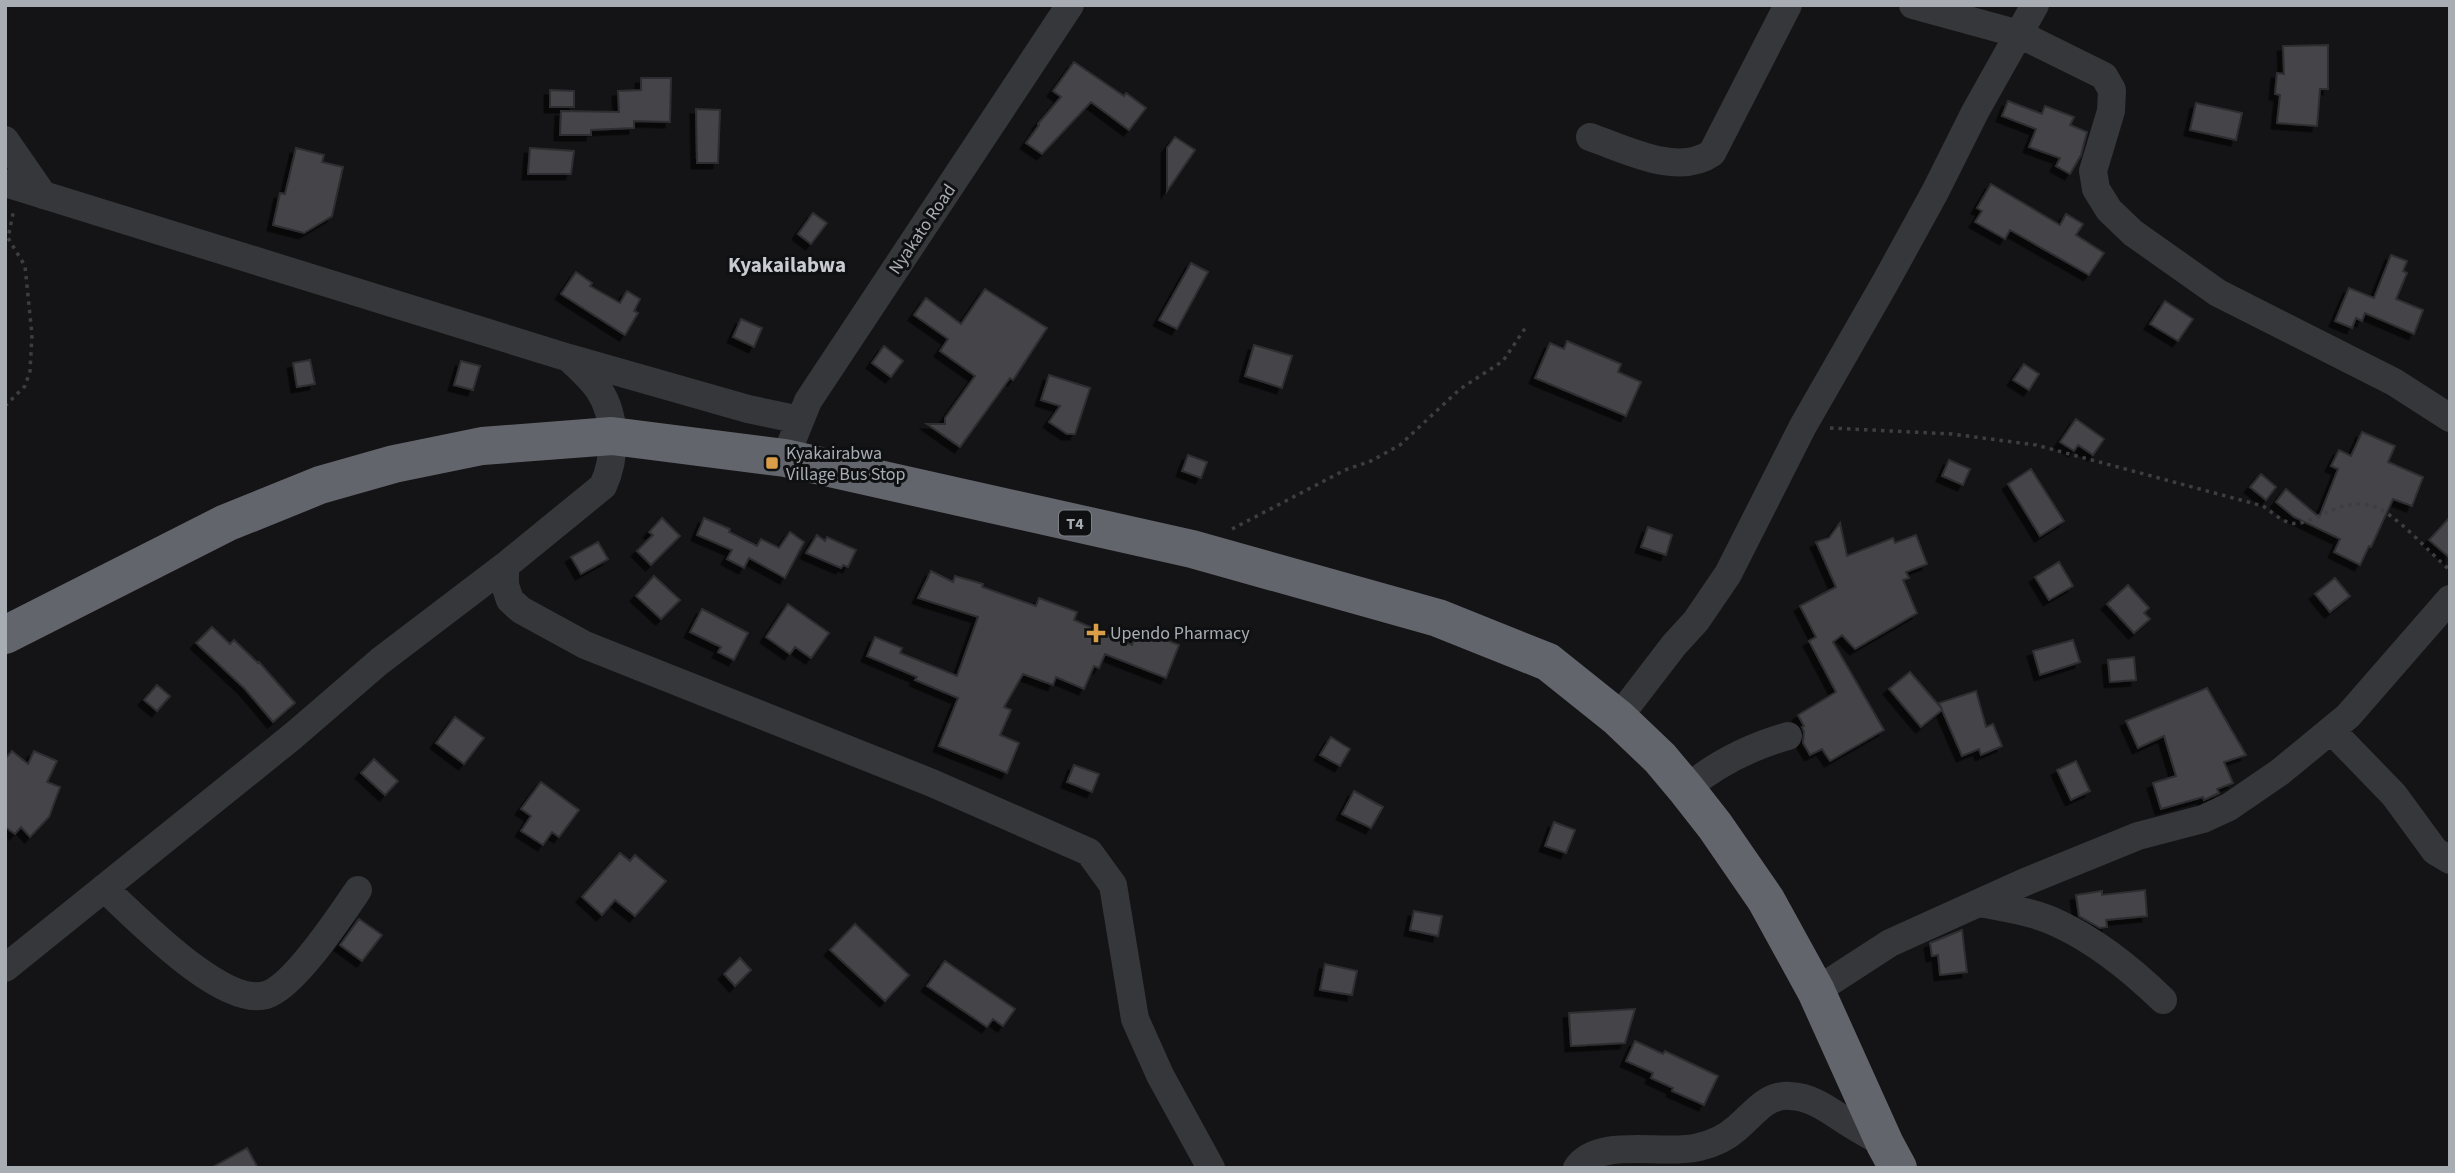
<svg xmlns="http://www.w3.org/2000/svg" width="2455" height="1173" viewBox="0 0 2455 1173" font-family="'Source Sans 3',sans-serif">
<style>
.building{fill:#444548;stroke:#2f2f32;stroke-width:2;filter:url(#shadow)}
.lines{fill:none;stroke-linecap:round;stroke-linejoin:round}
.path{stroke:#3c3e41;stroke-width:3.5;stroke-dasharray:3.5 5;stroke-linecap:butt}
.minor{stroke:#36373a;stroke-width:28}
.highway{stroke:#62656b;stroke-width:38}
.poi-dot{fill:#da9d48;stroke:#0f1011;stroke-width:2.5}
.labels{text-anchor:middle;stroke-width:6;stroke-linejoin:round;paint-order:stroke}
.shield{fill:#0f1011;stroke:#7a7e83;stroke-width:2}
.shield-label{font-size:16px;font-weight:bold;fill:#a8adb4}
.street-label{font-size:18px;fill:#a8adb4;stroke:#0f1011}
.poi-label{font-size:18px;fill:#a8adb4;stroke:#0f1011;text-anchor:start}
.quarter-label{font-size:21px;font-weight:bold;fill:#c8cbd1;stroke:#0f1011}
</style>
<defs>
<filter id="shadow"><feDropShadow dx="-5.5" dy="5.5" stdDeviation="0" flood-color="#0009"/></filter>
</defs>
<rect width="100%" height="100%" fill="#141416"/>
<!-- building -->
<path class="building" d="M 2328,45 L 2328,89 L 2320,89 L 2317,126 L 2277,123 L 2280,95 L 2275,94 L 2277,73 L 2284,74 L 2283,46 Z
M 1074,62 L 1124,96 L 1126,93 L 1146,108 L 1129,130 L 1091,102 L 1042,154 L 1026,143 L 1039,125 L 1038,124 L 1061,97 L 1053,91 Z
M 641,78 L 671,78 L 670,122 L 634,121 L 634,128 L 591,130 L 591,135 L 560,135 L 561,111 L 619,112 L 618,91 L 641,90 Z
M 550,90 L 574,91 L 574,107 L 550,107 Z
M 2008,101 L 2042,114 L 2045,106 L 2074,117 L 2070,125 L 2087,132 L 2081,155 L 2070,174 L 2056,166 L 2060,158 L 2029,147 L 2036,129 L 2002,116 Z
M 2196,103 L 2242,113 L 2236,140 L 2190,130 Z
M 696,109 L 720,110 L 718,163 L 697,163 Z
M 1175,137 L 1195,150 L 1167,191 L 1167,148 Z
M 296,148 L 324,155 L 322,162 L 343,167 L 332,216 L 304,233 L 273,225 L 280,193 L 285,194 Z
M 530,148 L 574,151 L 571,174 L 528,174 Z
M 1991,184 L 2060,225 L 2066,214 L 2083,224 L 2076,235 L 2104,253 L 2089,275 L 2010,230 L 2005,239 L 1975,222 L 1982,211 L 1977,208 Z
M 813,213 L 827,223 L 811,244 L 798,234 Z
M 2391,255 L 2407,261 L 2403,271 L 2407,273 L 2396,299 L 2423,310 L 2414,334 L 2365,313 L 2362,321 L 2356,318 L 2352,328 L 2335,321 L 2349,288 L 2374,298 Z
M 1191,263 L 1208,272 L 1177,329 L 1159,320 Z
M 576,272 L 592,283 L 590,286 L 620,303 L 627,291 L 640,299 L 634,311 L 638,313 L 625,335 L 561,294 Z
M 985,289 L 1047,328 L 1013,380 L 1010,378 L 960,447 L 927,424 L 945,424 L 945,418 L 975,376 L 940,351 L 948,339 L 914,315 L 926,298 L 961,324 Z
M 2165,301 L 2193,319 L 2178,341 L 2150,324 Z
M 741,319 L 762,328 L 754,347 L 733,337 Z
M 1567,341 L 1621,364 L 1618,372 L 1641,382 L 1626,416 L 1535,378 L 1550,343 L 1564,349 Z
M 1254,345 L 1292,356 L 1282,388 L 1245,376 Z
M 884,346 L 903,361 L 891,377 L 872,363 Z
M 310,360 L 315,384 L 297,387 L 293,363 Z
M 461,361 L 480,366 L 473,390 L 454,385 Z
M 2024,364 L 2039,374 L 2029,390 L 2013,380 Z
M 1049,375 L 1090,388 L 1075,434 L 1067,434 L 1049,422 L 1060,406 L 1041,400 Z
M 2076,419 L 2104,439 L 2093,455 L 2078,445 L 2074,451 L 2060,442 Z
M 2362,432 L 2395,446 L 2388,462 L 2423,477 L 2412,506 L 2393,499 L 2371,547 L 2369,546 L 2360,565 L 2334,552 L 2340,539 L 2294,517 L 2276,502 L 2286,489 L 2319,517 L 2338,469 L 2331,466 L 2339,450 L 2351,456 Z
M 1188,455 L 1207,462 L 1201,478 L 1182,471 Z
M 1949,460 L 1970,469 L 1963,485 L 1942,476 Z
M 2031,469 L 2064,521 L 2040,536 L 2008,484 Z
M 2261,474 L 2276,487 L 2266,500 L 2250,487 Z
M 2450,517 L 2450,558 L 2429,540 Z
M 662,518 L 680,536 L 651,565 L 637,551 L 653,535 L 649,532 Z
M 704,518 L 730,529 L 729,532 L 757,546 L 761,539 L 779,548 L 790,532 L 804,542 L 785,578 L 749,558 L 744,568 L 727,559 L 732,550 L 697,535 Z
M 1840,523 L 1847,556 L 1893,538 L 1895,543 L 1916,535 L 1927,564 L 1906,572 L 1909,578 L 1903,580 L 1917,613 L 1855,649 L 1842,635 L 1833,642 L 1884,730 L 1830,761 L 1822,749 L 1810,755 L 1803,743 L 1804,732 L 1802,727 L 1804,726 L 1798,715 L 1836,692 L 1809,641 L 1816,637 L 1800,606 L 1836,587 L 1816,542 L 1829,538 Z
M 1648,527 L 1672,535 L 1666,555 L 1641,547 Z
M 817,535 L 825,541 L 827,537 L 856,550 L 848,567 L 843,565 L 841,568 L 806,553 Z
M 598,542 L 608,559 L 581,574 L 571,557 Z
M 2059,562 L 2073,586 L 2049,600 L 2035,577 Z
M 931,571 L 953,582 L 955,576 L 983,584 L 982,587 L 1036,606 L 1039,598 L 1077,612 L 1074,620 L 1132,645 L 1138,629 L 1179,645 L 1166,678 L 1105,654 L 1099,668 L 1094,666 L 1084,689 L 1056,677 L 1053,685 L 1023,674 L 1004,707 L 1011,710 L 1000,735 L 1019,743 L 1007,773 L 939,746 L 958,698 L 915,680 L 917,677 L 867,656 L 875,637 L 902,648 L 900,653 L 957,676 L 978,617 L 918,598 Z
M 654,576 L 680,600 L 661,619 L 636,596 Z
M 2335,578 L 2350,596 L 2330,612 L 2315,594 Z
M 2128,585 L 2149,608 L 2144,613 L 2150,619 L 2134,633 L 2107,604 Z
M 788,604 L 829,633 L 811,658 L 795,647 L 790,654 L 766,637 Z
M 702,609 L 748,633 L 734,660 L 718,652 L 721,647 L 690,632 Z
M 212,627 L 230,644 L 234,640 L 258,663 L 259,662 L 295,703 L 273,722 L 245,689 L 196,643 Z
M 2073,640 L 2080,662 L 2040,675 L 2033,651 Z
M 2134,657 L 2136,680 L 2110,682 L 2108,660 Z
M 1910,672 L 1942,709 L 1939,703 L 1976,691 L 1986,727 L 1993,724 L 2002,746 L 1981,755 L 1979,749 L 1962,756 L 1942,710 L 1921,727 L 1889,689 Z
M 157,685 L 170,696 L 157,711 L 144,700 Z
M 2207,688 L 2246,755 L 2224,762 L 2233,783 L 2217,789 L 2219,793 L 2204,800 L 2203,797 L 2161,809 L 2153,783 L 2176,776 L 2164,736 L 2138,748 L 2126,721 Z
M 455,717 L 484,738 L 464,764 L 436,743 Z
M 1331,737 L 1350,749 L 1340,766 L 1320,755 Z
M 12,751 L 28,764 L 34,751 L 57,761 L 47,782 L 60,787 L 49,817 L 30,837 L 21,827 L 15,834 L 5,827 L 5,759 Z
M 374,759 L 398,781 L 385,795 L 361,773 Z
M 2076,761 L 2090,791 L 2071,800 L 2057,770 Z
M 1074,765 L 1099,774 L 1092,792 L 1067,782 Z
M 541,782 L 579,810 L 559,837 L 552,832 L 543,845 L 521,831 L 531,816 L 521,809 Z
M 1354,791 L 1383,807 L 1371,828 L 1342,814 Z
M 1554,822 L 1575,830 L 1566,853 L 1545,846 Z
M 620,853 L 630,861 L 635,855 L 666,881 L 635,916 L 615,900 L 602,915 L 582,897 Z
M 2145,890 L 2147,916 L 2106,920 L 2107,927 L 2100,928 L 2079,916 L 2076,895 L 2102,891 L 2102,895 Z
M 1414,911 L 1442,916 L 1438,936 L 1410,930 Z
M 359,919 L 382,935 L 362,961 L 340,945 Z
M 855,924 L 909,975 L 885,1001 L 830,950 Z
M 1962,930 L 1967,972 L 1940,975 L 1938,955 L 1932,956 L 1930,943 Z
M 740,958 L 751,970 L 735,986 L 724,974 Z
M 945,961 L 1015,1009 L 1003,1026 L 993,1019 L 987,1027 L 927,986 Z
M 1325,964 L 1357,971 L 1352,995 L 1320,990 Z
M 1635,1009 L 1625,1043 L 1571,1046 L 1569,1013 Z
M 1635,1041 L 1663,1054 L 1665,1051 L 1718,1076 L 1704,1105 L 1672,1091 L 1673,1088 L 1651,1078 L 1653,1073 L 1626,1061 Z
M 247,1148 L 258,1168 L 211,1168 Z"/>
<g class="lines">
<!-- path -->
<path class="path" d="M 5,406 L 25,386 L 30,371 L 32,335 L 25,266 L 8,238 L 14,209
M 1830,428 L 1952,434 L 2036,445 L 2263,506 C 2272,512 2281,521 2291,523 C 2309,528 2337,498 2369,505 C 2395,511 2428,552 2450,570
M 1232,529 L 1345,470 L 1371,461 L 1400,445 L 1460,389 L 1503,361 L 1526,327"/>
<!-- minor -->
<path class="minor" d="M 1913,5 L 2019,34 L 2104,76 L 2112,90 L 2111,111 L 2093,171 L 2096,189 L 2109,210 L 2133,233 L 2218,293 L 2394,382 L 2450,418
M 1590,137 C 1625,149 1678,177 1712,153 L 1788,5
M 5,140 L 43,195
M 5,183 L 569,358 C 579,368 591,378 599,390 C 617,417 616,458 603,486 L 505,566 L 380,661 L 293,736 L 5,968
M 569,358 L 748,409 L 800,420
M 785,458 L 808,401 L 1070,5
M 505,566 L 505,585 L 510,600 L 521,610 L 585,645 L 932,783 L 1089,852 L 1113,885 L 1135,1019 L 1160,1075 L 1211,1168
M 1618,718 L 1674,645 L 1696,621 L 1728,574 L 1803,426 L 1885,283 L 1935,192 L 1975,112 L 2035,5
M 2331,730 L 2394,795 L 2435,851 L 2450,860
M 1686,789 C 1717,763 1749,747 1788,736
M 104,888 C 136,917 222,1008 266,995 C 294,987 341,915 358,890
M 1980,903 C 2006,908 2035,912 2059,924 C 2098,942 2132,970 2163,1000
M 1816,991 L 1890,943 L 2025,882 L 2138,836 L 2203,819 L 2229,807 L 2280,772 L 2348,716 L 2450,599
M 1577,1168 C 1599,1136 1664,1156 1699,1147 C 1712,1144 1727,1137 1737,1128 C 1754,1114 1766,1094 1790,1096 C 1815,1097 1832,1113 1852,1125 C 1863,1132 1874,1138 1885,1144"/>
<!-- highway -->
<path class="highway" d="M 5,635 L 226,523 L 320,485 L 394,464 L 482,446 L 612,436 L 785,458 L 1192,549 L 1438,618 L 1548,662 L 1618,718 L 1660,758 L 1686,789 L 1715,826 L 1766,900 L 1816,991 L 1885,1144 L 1898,1168"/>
</g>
<!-- markers -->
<g class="poi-dot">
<rect x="765" y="456" width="14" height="14" rx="3.5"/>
<path d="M1092.5 622.5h7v7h7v7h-7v7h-7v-7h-7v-7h7z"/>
</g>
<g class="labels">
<!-- shield labels -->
<rect class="shield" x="1059" y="510.5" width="32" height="25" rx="5"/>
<g class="shield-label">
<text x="1075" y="529">T4</text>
</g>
<!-- street labels -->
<g class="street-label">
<text transform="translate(922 229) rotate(-56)" y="6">Nyakato Road</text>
</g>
<!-- poi labels -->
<g class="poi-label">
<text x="786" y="459">Kyakairabwa<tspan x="786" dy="21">Village Bus Stop</tspan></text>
<text x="1110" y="639">Upendo Pharmacy</text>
</g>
<!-- quarter labels -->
<g class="quarter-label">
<text x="787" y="272">Kyakailabwa</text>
</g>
</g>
<!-- border -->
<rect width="2455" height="1173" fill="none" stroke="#a8adb4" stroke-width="14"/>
</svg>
